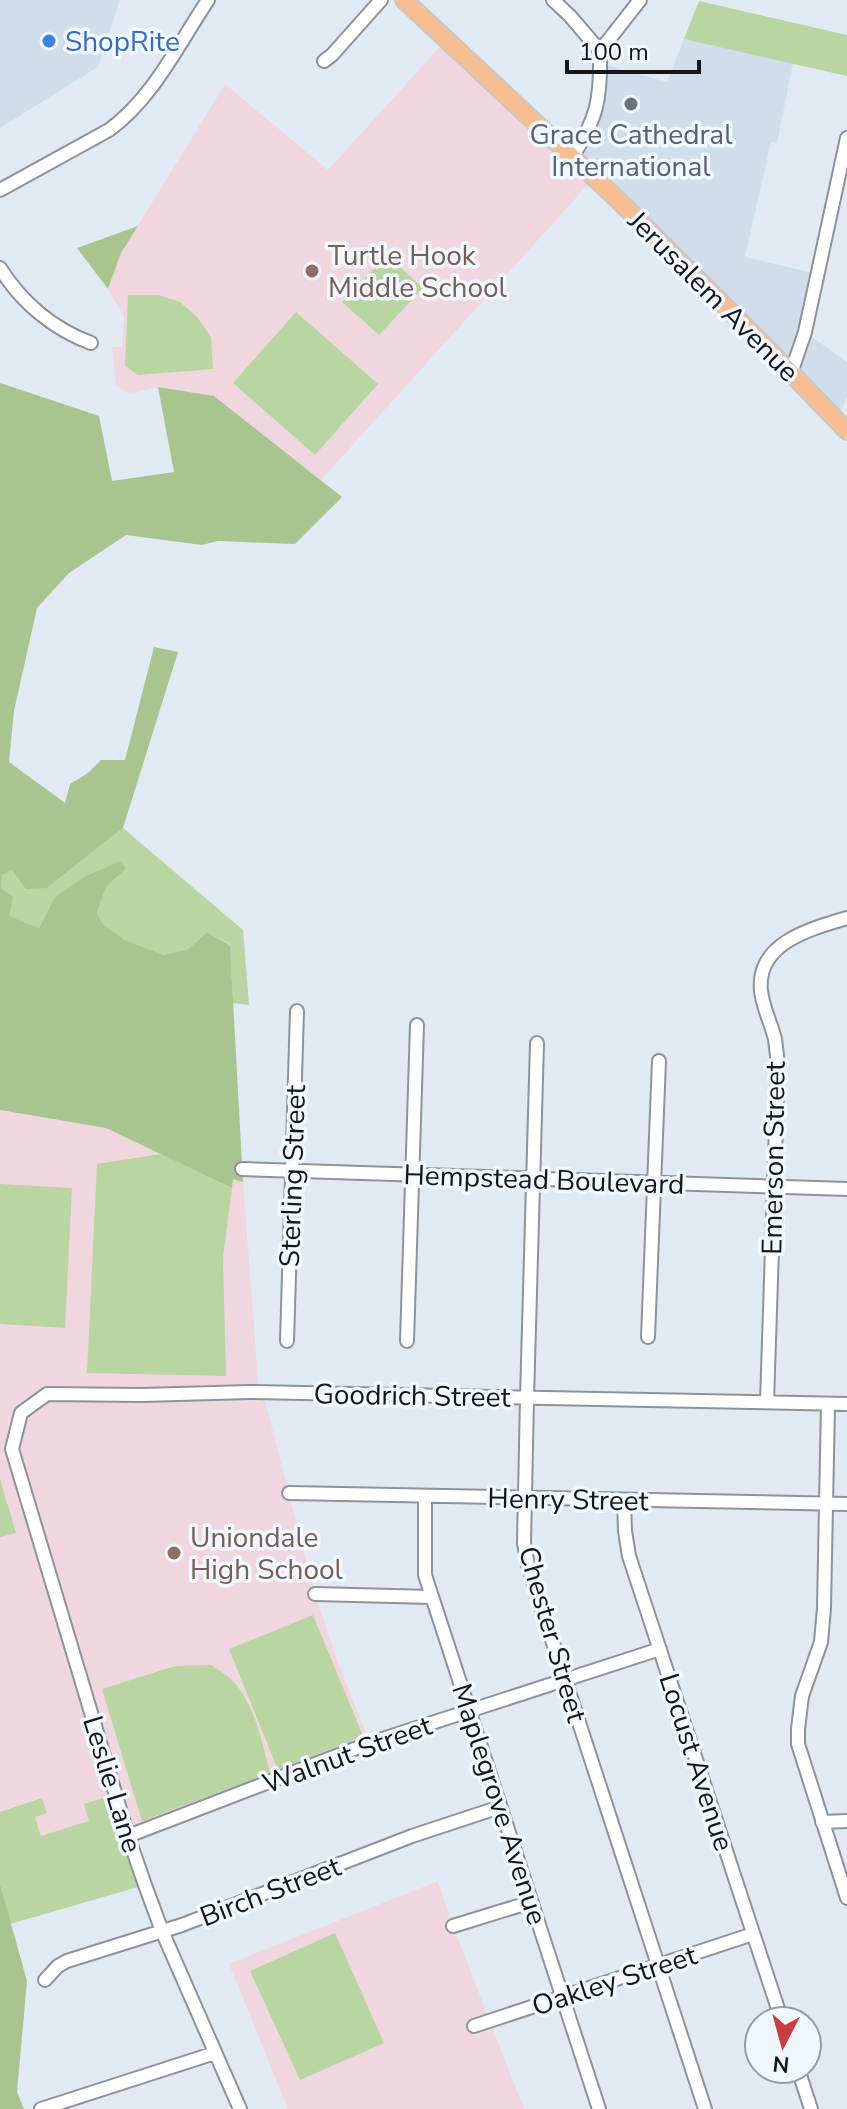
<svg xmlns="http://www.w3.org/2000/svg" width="847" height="2109" viewBox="0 0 847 2109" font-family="'Nunito Sans',sans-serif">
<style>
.built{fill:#d0deec}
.education{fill:#f0d7df}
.green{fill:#b9d5a1}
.forest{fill:#a8c590}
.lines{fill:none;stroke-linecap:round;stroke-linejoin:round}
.minor-casing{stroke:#8c939c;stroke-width:16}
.major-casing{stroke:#c7c7c8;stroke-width:20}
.minor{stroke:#fff;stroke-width:12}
.major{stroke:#f7be92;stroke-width:16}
.shop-dot{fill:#3f7fe0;stroke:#f0f7fe;stroke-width:3}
.worship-dot{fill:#6b7280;stroke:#f0f7fe;stroke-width:3}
.education-dot{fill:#8d6e63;stroke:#f0f7fe;stroke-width:3}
.labels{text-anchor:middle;stroke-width:7;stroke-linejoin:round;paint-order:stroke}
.shop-label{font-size:28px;fill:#366cbe;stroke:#f0f7fe;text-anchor:start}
.worship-label{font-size:28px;fill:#5b616d;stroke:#f0f7fe}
.education-label{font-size:28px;fill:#785e54;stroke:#f0f7fe;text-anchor:start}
.street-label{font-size:28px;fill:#14171a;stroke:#f0f7fe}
</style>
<rect width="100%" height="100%" fill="#e1eaf3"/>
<!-- built -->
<path class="built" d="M 0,0 L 120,0 L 98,67 L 0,128 Z
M 684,39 L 793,63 L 777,143 L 771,142 L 745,257 L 818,274 L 805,332 L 847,362 L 847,396 L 837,420 L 572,157 L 584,138 L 600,63 L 667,82 Z"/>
<!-- education -->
<path class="education" d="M 446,40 L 594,178 L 321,480 L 214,396 L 158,387 L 130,394 L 116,386 L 112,347 L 122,347 L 124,317 L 108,289 L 121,253 L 225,84 L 328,170 Z
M 0,1110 L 106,1128 L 232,1187 L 233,1179 L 243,1182 L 259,1392 L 263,1393 L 315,1594 L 339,1665 L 370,1743 L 0,1884 Z
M 438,1881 L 453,1926 L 524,2109 L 288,2109 L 229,1964 Z"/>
<!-- green -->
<path class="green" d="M 699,1 L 847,35 L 847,76 L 684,39 Z
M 387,255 L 423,288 L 379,335 L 342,302 Z
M 128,295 L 158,295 L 180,302 L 197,317 L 211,337 L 213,369 L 138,375 L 125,366 Z
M 296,312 L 378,384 L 315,455 L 233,383 Z
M 123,828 L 243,930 L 249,1005 L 233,1003 L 230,944 L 207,932 L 188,949 L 164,955 L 124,941 L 103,924 L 97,913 L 106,887 L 126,869 L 55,897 L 39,928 L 8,916 L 1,888 L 1,875 L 12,870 L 47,888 Z
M 161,1154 L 232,1188 L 223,1257 L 226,1376 L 87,1373 L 97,1164 Z
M 0,1184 L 72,1188 L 65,1328 L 0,1324 Z
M 0,1479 L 16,1533 L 0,1537 Z
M 313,1615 L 363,1736 L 278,1770 L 229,1649 Z
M 211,1665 C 218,1670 226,1674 232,1680 C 255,1704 262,1742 270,1773 L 142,1821 L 102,1689 L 175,1666 Z
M 116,1794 L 145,1885 L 10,1924 L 0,1884 L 0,1812 L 42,1798 L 47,1813 L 35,1817 L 41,1836 L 89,1821 L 84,1804 Z
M 335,1933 L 384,2043 L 300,2080 L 250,1971 Z"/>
<!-- forest -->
<path class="forest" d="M 138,226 L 121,253 L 108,289 L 77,248 Z
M 0,383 L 99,416 L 112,481 L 174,472 L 158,387 L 214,396 L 342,497 L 295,544 L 218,541 L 202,545 L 126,535 L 69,573 L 37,608 L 14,711 L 9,762 L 65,803 L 70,784 L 88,773 L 101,760 L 125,760 L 154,647 L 178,652 L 123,828 L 47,888 L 26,889 L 12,870 L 2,875 L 1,888 L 13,897 L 9,916 L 39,928 L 55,897 L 84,877 L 121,861 L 126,869 L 106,887 L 97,913 L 103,924 L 124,940 L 164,955 L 188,949 L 207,932 L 230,945 L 243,1182 L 233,1179 L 232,1188 L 106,1128 L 0,1110 Z
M 0,1884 L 27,1981 L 17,2092 L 24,2109 L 0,2109 Z"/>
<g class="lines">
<defs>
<path id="minor" d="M 553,0 L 570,16 L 600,51
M 324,61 L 332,55 L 381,0
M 572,157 C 598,118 601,97 600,51 L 640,0
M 0,190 L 109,130 C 153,98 178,45 208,0
M 0,268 C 21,302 53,329 91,343
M 791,373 L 805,332 L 847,138
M 537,1043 L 527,1398 L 524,1543 L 528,1566 L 705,2109
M 242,1169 L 847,1189
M 648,1337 L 659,1061
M 287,1341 L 297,1011
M 407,1341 L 417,1025
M 767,1402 L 778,1064 C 777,1056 776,1047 775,1039 C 771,1023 763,1008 761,991 C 756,943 810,929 847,918
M 828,1404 L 824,1608 L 821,1642 L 802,1696 L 798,1729 L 798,1744 L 847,1898
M 289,1493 L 847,1504
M 425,1496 L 425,1575 L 599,2109
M 624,1500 L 625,1531 L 629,1556 L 782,2021
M 315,1594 L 432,1597
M 822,1822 L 847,1821
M 128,1836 L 370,1743 L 660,1649
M 453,1926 L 531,1902
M 45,1980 L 58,1966 L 67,1961 L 182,1925 L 412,1836 L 500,1807
M 474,2026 L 753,1934
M 798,2069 L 811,2109
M 41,2109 L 215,2053
M 240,2109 L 162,1931 L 145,1885 L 128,1836 L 12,1449 L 21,1413 L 47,1394 L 142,1395 L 250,1392 L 847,1404"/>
<path id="major" d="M 404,0 L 616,198 L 767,348 L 847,431"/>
</defs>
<!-- minor casing -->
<use href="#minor" class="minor-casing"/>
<!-- major casing -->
<use href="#major" class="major-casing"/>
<!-- minor -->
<use href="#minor" class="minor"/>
<!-- major -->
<use href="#major" class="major"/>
</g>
<!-- markers -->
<circle class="shop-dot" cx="49" cy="41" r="8"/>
<circle class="worship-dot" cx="631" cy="104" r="8"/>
<g class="education-dot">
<circle cx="312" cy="271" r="8"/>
<circle cx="174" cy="1553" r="8"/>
</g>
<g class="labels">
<!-- shop labels -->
<g class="shop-label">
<text x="65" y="51">ShopRite</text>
</g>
<!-- worship labels -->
<g class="worship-label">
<text x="631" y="144">Grace Cathedral<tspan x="631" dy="32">International</tspan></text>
</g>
<!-- education labels -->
<g class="education-label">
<text x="328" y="265">Turtle Hook<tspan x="328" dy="32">Middle School</tspan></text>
<text x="190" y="1547">Uniondale<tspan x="190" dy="32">High School</tspan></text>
</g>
<!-- street labels -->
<g class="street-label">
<text transform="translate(714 296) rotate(45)" y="10">Jerusalem Avenue</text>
<text transform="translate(773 1158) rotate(-89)" y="10">Emerson Street</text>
<text transform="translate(292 1176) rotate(-88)" y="10">Sterling Street</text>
<text transform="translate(544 1179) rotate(2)" y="10">Hempstead Boulevard</text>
<text transform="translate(412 1395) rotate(1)" y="10">Goodrich Street</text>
<text transform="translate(568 1499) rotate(1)" y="10">Henry Street</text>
<text transform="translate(553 1634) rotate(74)" y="10">Chester Street</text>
<text transform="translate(347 1754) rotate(-20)" y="10">Walnut Street</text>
<text transform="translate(697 1762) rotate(72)" y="10">Locust Avenue</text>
<text transform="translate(113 1784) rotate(73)" y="10">Leslie Lane</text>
<text transform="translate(500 1804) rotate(72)" y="10">Maplegrove Avenue</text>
<text transform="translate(270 1891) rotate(-21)" y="10">Birch Street</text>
<text transform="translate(614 1980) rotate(-18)" y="10">Oakley Street</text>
</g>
</g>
<!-- north arrow -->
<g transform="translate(783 2045) rotate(186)"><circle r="38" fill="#f0f7fe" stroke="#989da3" stroke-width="2"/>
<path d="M0-6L14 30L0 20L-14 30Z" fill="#cb3c41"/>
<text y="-12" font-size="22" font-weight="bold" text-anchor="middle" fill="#14171a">N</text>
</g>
<!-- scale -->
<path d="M567 60v12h132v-12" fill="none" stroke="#14171a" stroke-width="4"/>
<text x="579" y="60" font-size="24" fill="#14171a" stroke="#f0f7fe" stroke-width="6" paint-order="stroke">100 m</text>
</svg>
